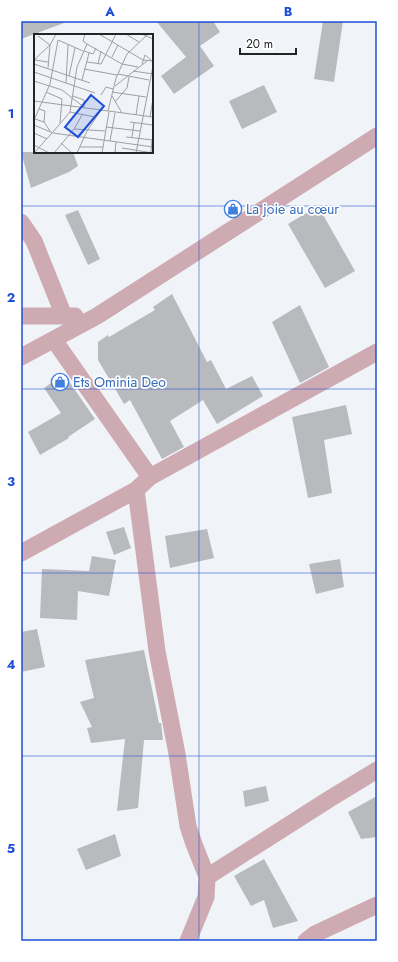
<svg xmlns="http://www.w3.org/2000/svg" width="398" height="962" viewBox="0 0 398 962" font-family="Jost,sans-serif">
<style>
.building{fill:#b8babe}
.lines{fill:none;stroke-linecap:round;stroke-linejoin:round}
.street{stroke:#ceabb2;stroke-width:17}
.grid{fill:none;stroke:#1d4ed8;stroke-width:1;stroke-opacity:0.55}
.labels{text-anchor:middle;stroke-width:3.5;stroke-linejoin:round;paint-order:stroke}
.shop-label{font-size:14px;fill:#366cbe;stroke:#fff;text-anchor:start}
.inset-road{fill:none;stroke:#9ea0a3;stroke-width:1}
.view{fill:#1d4ed8;fill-opacity:0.15;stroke:#1d4ed8;stroke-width:2}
.inset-edge{fill:none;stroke:#232426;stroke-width:2}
.neatline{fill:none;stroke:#1d4ed8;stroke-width:1.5}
.grid-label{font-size:13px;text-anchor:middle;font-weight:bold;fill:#1d4ed8}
</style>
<rect width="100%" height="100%" fill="#f0f3f7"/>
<!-- building -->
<path class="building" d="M 21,21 L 64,21 L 64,23 L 21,39 Z
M 156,21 L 213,21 L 220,32 L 200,46 L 214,66 L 174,94 L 161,76 L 186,57 Z
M 323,21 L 343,21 L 334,82 L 314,79 Z
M 264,85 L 277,112 L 242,129 L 229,101 Z
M 21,152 L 73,152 L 78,166 L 69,172 L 31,188 Z
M 318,206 L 355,271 L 325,288 L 288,224 Z
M 78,210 L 100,259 L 88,265 L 65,215 Z
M 172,294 L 207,362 L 211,360 L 226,389 L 252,376 L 263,396 L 217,424 L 203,400 L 170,421 L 184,447 L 162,459 L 130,400 L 124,404 L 98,360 L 98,342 L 108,335 L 109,337 L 155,310 L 153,307 Z
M 300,305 L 329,367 L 300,383 L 272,322 Z
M 64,374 L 95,419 L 68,437 L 69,438 L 40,455 L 28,432 L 61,413 L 44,388 Z
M 346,405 L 352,434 L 324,440 L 332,493 L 308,498 L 292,417 Z
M 124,527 L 131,548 L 114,555 L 106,532 Z
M 207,529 L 214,558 L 170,568 L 165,536 Z
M 92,556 L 116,560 L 109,596 L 78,591 L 77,620 L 40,618 L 42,569 L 89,571 Z
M 340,559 L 344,587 L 316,594 L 309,564 Z
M 37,629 L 45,667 L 21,672 L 21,632 Z
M 144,650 L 159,723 L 161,723 L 163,740 L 144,740 L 138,808 L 117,811 L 125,739 L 91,743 L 87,728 L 92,727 L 80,702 L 94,698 L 85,660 Z
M 266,786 L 269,801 L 245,807 L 243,791 Z
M 377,796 L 377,837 L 361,839 L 348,812 Z
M 115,834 L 121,856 L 86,870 L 77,849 Z
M 264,859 L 298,921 L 273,928 L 264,900 L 251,906 L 234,876 Z"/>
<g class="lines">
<!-- street -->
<path class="street" d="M 21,222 L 34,241 L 64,316
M 21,316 L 75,316
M 54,340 L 150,477
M 21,357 L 97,316 L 377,136
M 136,490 L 157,651 L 177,754 L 188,826 L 194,844 L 207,877 L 206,897 L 188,941
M 21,553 L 136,490 L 150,477 L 377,352
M 207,877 L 331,798 L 377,770
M 306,941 L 315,934 L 377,905"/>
</g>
<!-- grid -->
<path class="grid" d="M 199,21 L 199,941M 21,206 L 377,206M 21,389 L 377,389M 21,573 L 377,573M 21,756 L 377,756"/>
<!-- icons -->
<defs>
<symbol id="shop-ring" viewBox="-11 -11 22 22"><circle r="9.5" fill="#fff" stroke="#3f7fe0" stroke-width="1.5"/><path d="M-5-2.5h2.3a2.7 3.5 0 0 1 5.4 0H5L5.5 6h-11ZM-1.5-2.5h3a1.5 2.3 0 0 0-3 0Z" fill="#3f7fe0"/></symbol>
</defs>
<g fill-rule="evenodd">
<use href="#shop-ring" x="223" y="199" width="20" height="20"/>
<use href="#shop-ring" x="50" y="372" width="20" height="20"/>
</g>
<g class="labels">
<!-- shop labels -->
<g class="shop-label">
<text x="246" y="214">La joie au cœur</text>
<text x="73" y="387">Ets Ominia Deo</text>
</g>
</g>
<!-- overview -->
<g transform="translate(34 34)">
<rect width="119" height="119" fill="#f0f3f7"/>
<path class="inset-road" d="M 51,0 L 49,7 L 53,10 L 88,30 L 104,33M 65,0 L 109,26 L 119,27M 92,0 L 105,8M 108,0 L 119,5M 4,2 L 16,11 L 14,34M 24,6 L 49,17M 50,17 L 59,20 L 62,14M 78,23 L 84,11M 0,26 L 16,11 L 22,0M 1,26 L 14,28M 53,28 L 67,30 L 82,0M 0,30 L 56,49M 64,30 L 67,17M 108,30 L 111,21 L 118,27M 50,35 L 83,41M 99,37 L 119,40M 0,38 L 61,59M 84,40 L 115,46M 35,42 L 41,14M 48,46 L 55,19M 0,47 L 28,56 L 51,74M 32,49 L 34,11M 81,52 L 113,27M 12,58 L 28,65 L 26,89M 78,58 L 112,63M 67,61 L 72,53 L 79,55M 39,62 L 50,66 L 50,73M 78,62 L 88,79M 0,67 L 119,83M 81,68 L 93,54 L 95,43M 5,75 L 11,77 L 10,88M 74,77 L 82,44 L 93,20 L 114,0M 36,78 L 61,83M 102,81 L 105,62M 116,83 L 119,65M 1,85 L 10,88 L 16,97M 0,86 L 16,50 L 24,6M 96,88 L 119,91M 0,91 L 19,99 L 119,113M 72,93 L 106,97M 40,95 L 71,97M 19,98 L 36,78 L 43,33 L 53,10M 0,99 L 13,105M 92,103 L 119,106M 98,103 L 100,89M 76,107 L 81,79M 82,108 L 81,118 L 86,119M 27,109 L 38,119M 0,111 L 15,119M 46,113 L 69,113M 88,114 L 119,119M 117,118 L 118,106M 0,119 L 18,99M 20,119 L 40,95 L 48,81M 43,119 L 53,97 L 67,76M 68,119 L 75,78M 102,119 L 119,32"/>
<path class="view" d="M 57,61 L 70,72 L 44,103 L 31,93 Z"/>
<rect width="119" height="119" class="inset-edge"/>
</g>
<!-- border -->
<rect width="398" height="962" fill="none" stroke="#ffffff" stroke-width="44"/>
<!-- scale -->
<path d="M240 48v6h56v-6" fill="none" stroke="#232426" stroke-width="2"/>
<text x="246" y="48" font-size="12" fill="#232426" stroke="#ffffff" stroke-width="3" paint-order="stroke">20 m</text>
<rect x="22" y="22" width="354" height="918" class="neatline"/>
<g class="grid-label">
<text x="110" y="16">A</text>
<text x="288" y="16">B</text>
<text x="11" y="118">1</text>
<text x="11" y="302">2</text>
<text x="11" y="486">3</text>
<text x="11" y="669">4</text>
<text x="11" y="853">5</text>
</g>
</svg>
